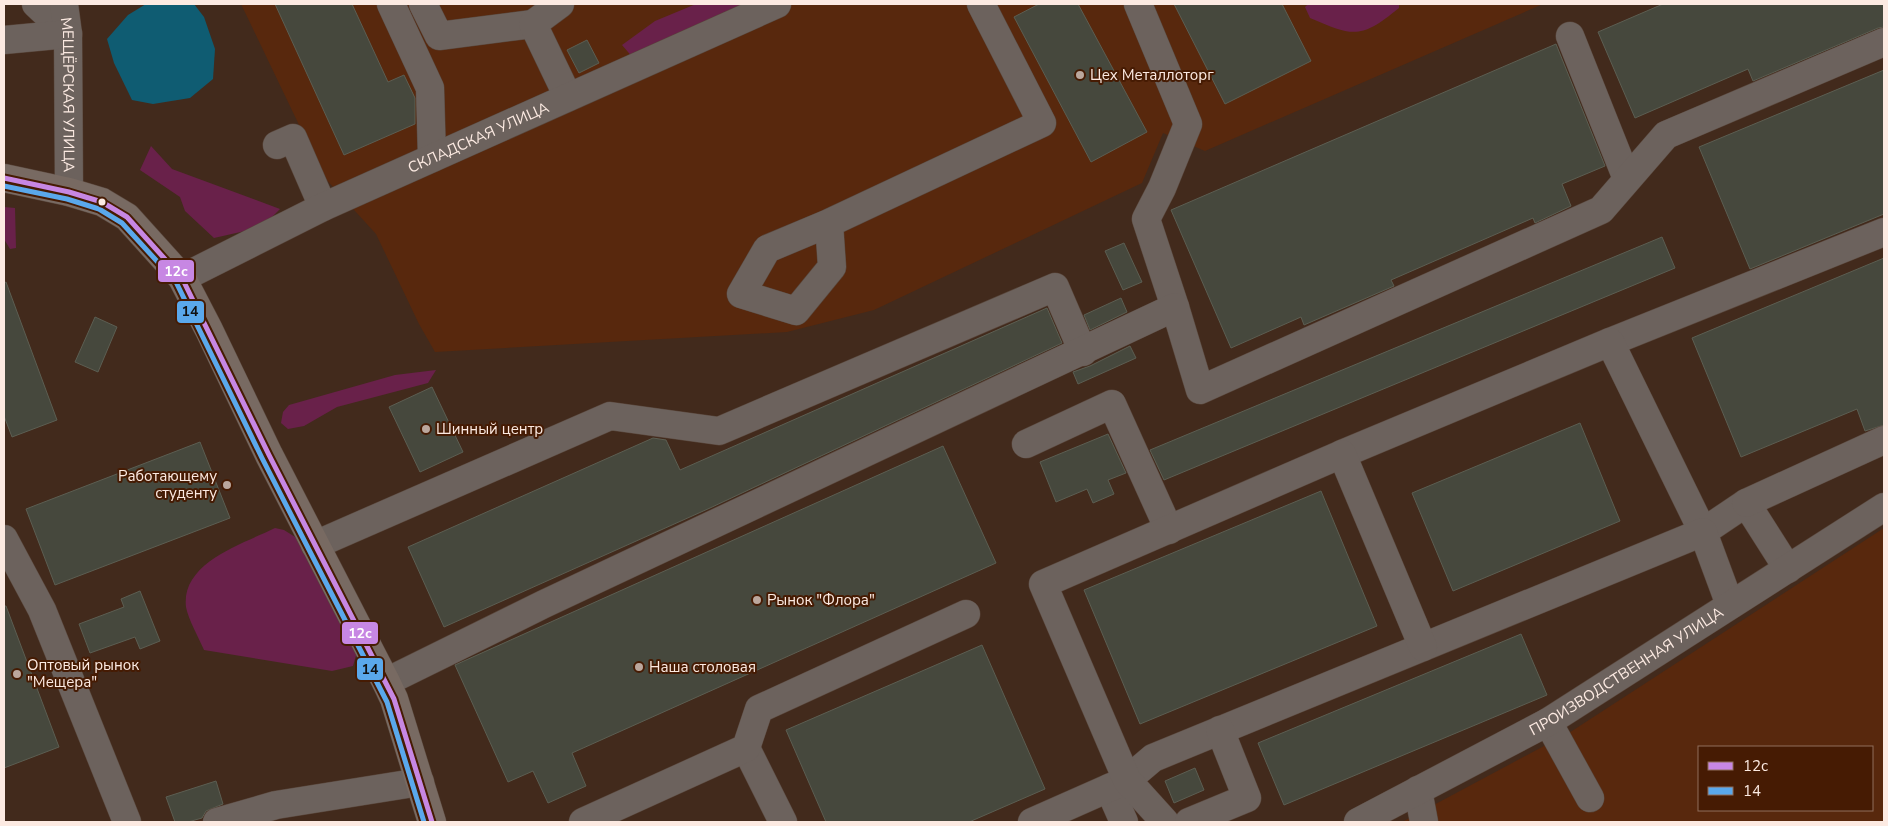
<svg xmlns="http://www.w3.org/2000/svg" width="1888" height="826" viewBox="0 0 1888 826" font-family="'Nunito Sans',sans-serif">
<style>
.built{fill:#58280d;fill-rule:evenodd}
.green{fill:#69214a}
.water{fill:#0f5c72}
.building{fill:#46483d;stroke:#5c5e52}
.lines{fill:none;stroke-linecap:round;stroke-linejoin:round}
.minor-casing{stroke:#59463b;stroke-width:29}
.major-casing{stroke:#59463b;stroke-width:29}
.minor{stroke:#6c625d;stroke-width:28}
.major{stroke:#786a62;stroke-width:28}
.bus-1-casing{stroke:#461b03;stroke-width:9}
.bus-2-casing{stroke:#461b03;stroke-width:9}
.bus-1{stroke:#c787e3;stroke-width:5}
.bus-2{stroke:#5aa8eb;stroke-width:5}
.poi-dot{fill:#bba79d;stroke:#461b03;stroke-width:2}
.bus-dot{fill:#fceae2;stroke:#461b03;stroke-width:2}
.labels{text-anchor:middle;stroke-width:4;stroke-linejoin:round;paint-order:stroke}
.poi-label{font-size:15px;fill:#fceae2;stroke:#461b03;text-anchor:start}
.street-label{font-size:15px;fill:#fceae2;stroke:#461b03}
.line-badge{stroke:#461b03;stroke-width:2}
.badge-label{font-size:14px;text-anchor:middle;font-weight:bold;fill:#fff}
.pale-badge-label{font-size:14px;text-anchor:middle;font-weight:bold;fill:#111}
</style>
<rect width="100%" height="100%" fill="#422a1c"/>
<!-- built -->
<path class="built" d="M 241,4 L 1543,4 L 1205,151 L 1163,133 L 1142,183 L 874,310 L 787,332 L 435,352 L 419,324 L 376,234 L 324,177 Z
M 1884,528 L 1884,822 L 1402,822 L 1572,731 ZM 1699,747 L 1872,747 L 1872,810 L 1699,810 Z"/>
<!-- green -->
<path class="green" d="M 696,4 L 746,4 L 634,59 L 622,45 L 655,21 Z
M 1308,4 L 1399,4 L 1399,8 C 1361,39 1354,37 1310,18 L 1305,7 Z
M 151,146 L 172,169 L 280,209 L 262,227 L 214,238 L 185,211 L 180,197 L 140,170 Z
M 4,207 L 15,208 L 16,248 L 10,249 L 4,239 Z
M 436,370 L 428,383 L 337,407 L 304,426 L 288,429 L 281,423 L 283,412 L 289,405 L 395,375 Z
M 275,528 L 284,530 L 300,540 L 357,652 L 353,666 L 332,671 L 204,650 C 199,638 188,619 186,607 C 181,562 243,544 275,528 Z"/>
<!-- water -->
<path class="water" d="M 146,4 L 194,4 L 204,17 L 215,49 L 213,79 L 190,98 L 153,104 L 132,100 L 114,63 L 107,39 L 128,15 Z"/>
<!-- building -->
<path class="building" d="M 275,4 L 352,4 L 388,82 L 404,75 L 415,98 L 415,124 L 344,155 Z
M 1039,4 L 1078,4 L 1147,132 L 1091,162 L 1014,17 Z
M 1174,4 L 1282,4 L 1311,61 L 1225,104 Z
M 1663,4 L 1884,4 L 1884,27 L 1878,28 L 1753,81 L 1748,69 L 1635,118 L 1598,32 Z
M 587,40 L 599,63 L 579,73 L 567,50 Z
M 1556,44 L 1605,166 L 1562,184 L 1571,206 L 1535,223 L 1533,218 L 1391,280 L 1394,286 L 1304,325 L 1301,317 L 1231,348 L 1171,210 Z
M 1884,70 L 1884,214 L 1750,269 L 1699,147 Z
M 1662,237 L 1675,268 L 1164,480 L 1150,450 Z
M 1124,243 L 1142,282 L 1123,290 L 1105,251 Z
M 1884,258 L 1884,425 L 1865,431 L 1857,409 L 1741,457 L 1692,338 Z
M 6,282 L 57,420 L 12,437 L 4,416 L 4,283 Z
M 1121,298 L 1127,312 L 1090,330 L 1084,315 Z
M 1047,308 L 1062,343 L 710,508 L 444,627 L 408,547 L 653,438 L 666,440 L 680,470 Z
M 95,317 L 117,327 L 98,372 L 75,362 Z
M 1130,346 L 1136,358 L 1078,384 L 1073,372 L 1090,366 Z
M 432,387 L 463,452 L 420,472 L 389,407 Z
M 1580,423 L 1620,521 L 1453,591 L 1412,493 Z
M 1108,434 L 1126,473 L 1108,480 L 1114,494 L 1093,503 L 1087,489 L 1056,502 L 1040,462 Z
M 200,442 L 230,518 L 55,585 L 26,509 Z
M 943,446 L 996,563 L 572,753 L 586,786 L 548,803 L 533,771 L 508,782 L 455,665 Z
M 1321,491 L 1377,626 L 1140,724 L 1084,590 Z
M 140,591 L 160,641 L 140,649 L 135,637 L 90,653 L 79,624 L 124,607 L 121,599 Z
M 4,606 L 6,606 L 59,747 L 4,768 Z
M 1521,634 L 1547,695 L 1284,805 L 1258,743 Z
M 982,645 L 1045,789 L 969,822 L 826,822 L 786,730 Z
M 1195,768 L 1204,790 L 1174,803 L 1165,781 Z
M 216,781 L 223,804 L 206,811 L 202,818 L 188,822 L 175,822 L 166,797 Z"/>
<g class="lines">
<defs>
<g id="minor">
<path d="M 36,4 L 68,34"/>
<path id="s1" d="M 64,4 L 68,34 L 69,192"/>
<path d="M 391,4 L 430,88 L 432,158"/>
<path d="M 423,4 L 439,36 L 533,24"/>
<path d="M 560,4 L 533,24 L 568,97"/>
<path d="M 1138,4 L 1188,124 L 1162,188 L 1146,219 L 1175,307"/>
<path d="M 1570,36 L 1627,179"/>
<path d="M 4,40 L 68,34"/>
<path d="M 277,145 L 293,138 L 323,207"/>
<path d="M 829,223 L 832,267 L 796,311 L 741,294 L 767,249 L 829,223 L 1042,123 L 981,4"/>
<path id="s2" d="M 182,278 L 323,207 L 777,4"/>
<path d="M 1610,342 L 1884,232"/>
<path d="M 1026,444 L 1112,404 L 1169,530"/>
<path d="M 1342,454 L 1610,342 L 1703,532 L 1746,503 L 1788,569"/>
<path d="M 1746,503 L 1884,440"/>
<path d="M 4,539 L 42,610 L 127,822"/>
<path d="M 315,545 L 610,416 L 719,431 L 1055,287 L 1083,352"/>
<path d="M 386,682 L 544,604 L 1175,307 L 1200,390 L 1601,210 L 1666,135 L 1884,42"/>
<path d="M 1548,722 L 1590,798"/>
<path d="M 746,748 L 783,822"/>
<path d="M 1109,788 L 1124,822"/>
<path d="M 1418,790 L 1424,822"/>
<path d="M 217,822 L 276,805 L 420,782"/>
<path d="M 583,822 L 746,748 L 759,709 L 966,614"/>
<path d="M 1032,822 L 1127,780 L 1153,758 L 1703,532 L 1730,605"/>
<path d="M 1165,822 L 1127,780 L 1043,584 L 1342,454 L 1423,647"/>
<path d="M 1189,822 L 1247,798 L 1220,730"/>
<path id="s3" d="M 1358,822 L 1548,722 L 1884,507"/>
</g>
<path id="major" d="M 4,178 L 69,192 L 102,202 L 127,217 L 182,278 L 209,330 L 269,455 L 386,682 L 394,699 L 432,822"/>
</defs>
<!-- minor casing -->
<use href="#minor" class="minor-casing"/>
<!-- major casing -->
<use href="#major" class="major-casing"/>
<!-- minor -->
<use href="#minor" class="minor"/>
<!-- major -->
<use href="#major" class="major"/>
<defs>
<path id="bus-1" d="M 4,178 L 69,192 L 102,202 L 127,217 L 182,278 L 269,455 L 394,699 L 432,822"/>
<path id="bus-2" d="M 4,186 L 67,199 L 99,209 L 122,223 L 176,282 L 262,458 L 387,702 L 424,822"/>
</defs>
<!-- bus-1 casing -->
<use href="#bus-1" class="bus-1-casing"/>
<!-- bus-2 casing -->
<use href="#bus-2" class="bus-2-casing"/>
<!-- bus-1 -->
<use href="#bus-1" class="bus-1"/>
<!-- bus-2 -->
<use href="#bus-2" class="bus-2"/>
</g>
<!-- markers -->
<g class="poi-dot">
<circle cx="1080" cy="75" r="5"/>
<circle cx="426" cy="429" r="5"/>
<circle cx="227" cy="485" r="5"/>
<circle cx="757" cy="600" r="5"/>
<circle cx="639" cy="667" r="5"/>
<circle cx="17" cy="674" r="5"/>
</g>
<circle class="bus-dot" cx="102" cy="202" r="4.5"/>
<g class="labels">
<!-- poi labels -->
<g class="poi-label">
<text x="1090" y="80">Цех Металлоторг</text>
<text x="436" y="434">Шинный центр</text>
<text x="217" y="481" text-anchor="end">Работающему<tspan x="217" dy="17">студенту</tspan></text>
<text x="767" y="605">Рынок "Флора"</text>
<text x="27" y="670">Оптовый рынок<tspan x="27" dy="17">"Мещера"</tspan></text>
<text x="649" y="672">Наша столовая</text>
</g>
<!-- street labels -->
<g class="street-label">
<text dy="5" stroke="none"><textPath href="#s1" startOffset="91">МЕЩЁРСКАЯ УЛИЦА</textPath></text>
<text dy="5" stroke="none"><textPath href="#s2" startOffset="328">СКЛАДСКАЯ УЛИЦА</textPath></text>
<text dy="5" stroke="none"><textPath href="#s3" startOffset="308">ПРОИЗВОДСТВЕННАЯ УЛИЦА</textPath></text>
</g>
</g>
<g class="line-badge">
<rect x="157" y="259" width="38" height="24" rx="5" fill="#c787e3"/>
<rect x="176" y="300" width="29" height="24" rx="5" fill="#5aa8eb"/>
<rect x="341" y="621" width="38" height="24" rx="5" fill="#c787e3"/>
<rect x="356" y="657" width="28" height="24" rx="5" fill="#5aa8eb"/>
</g>
<g class="badge-label">
<text x="176" y="276">12с</text>
<text x="360" y="638">12с</text>
</g>
<g class="pale-badge-label">
<text x="190" y="316">14</text>
<text x="370" y="674">14</text>
</g>
<!-- border -->
<rect width="1888" height="826" fill="none" stroke="#fceae2" stroke-width="10"/>
<!-- legend -->
<rect x="1698" y="746" width="175" height="65" fill="#461b03" stroke="#8f6e5c"/>
<rect x="1708" y="762" width="25" height="8" fill="#c787e3" stroke="#8f6e5c"/>
<text x="1743" y="771" font-size="15" fill="#fceae2">12с</text>
<rect x="1708" y="787" width="25" height="8" fill="#5aa8eb" stroke="#8f6e5c"/>
<text x="1743" y="796" font-size="15" fill="#fceae2">14</text>
</svg>
